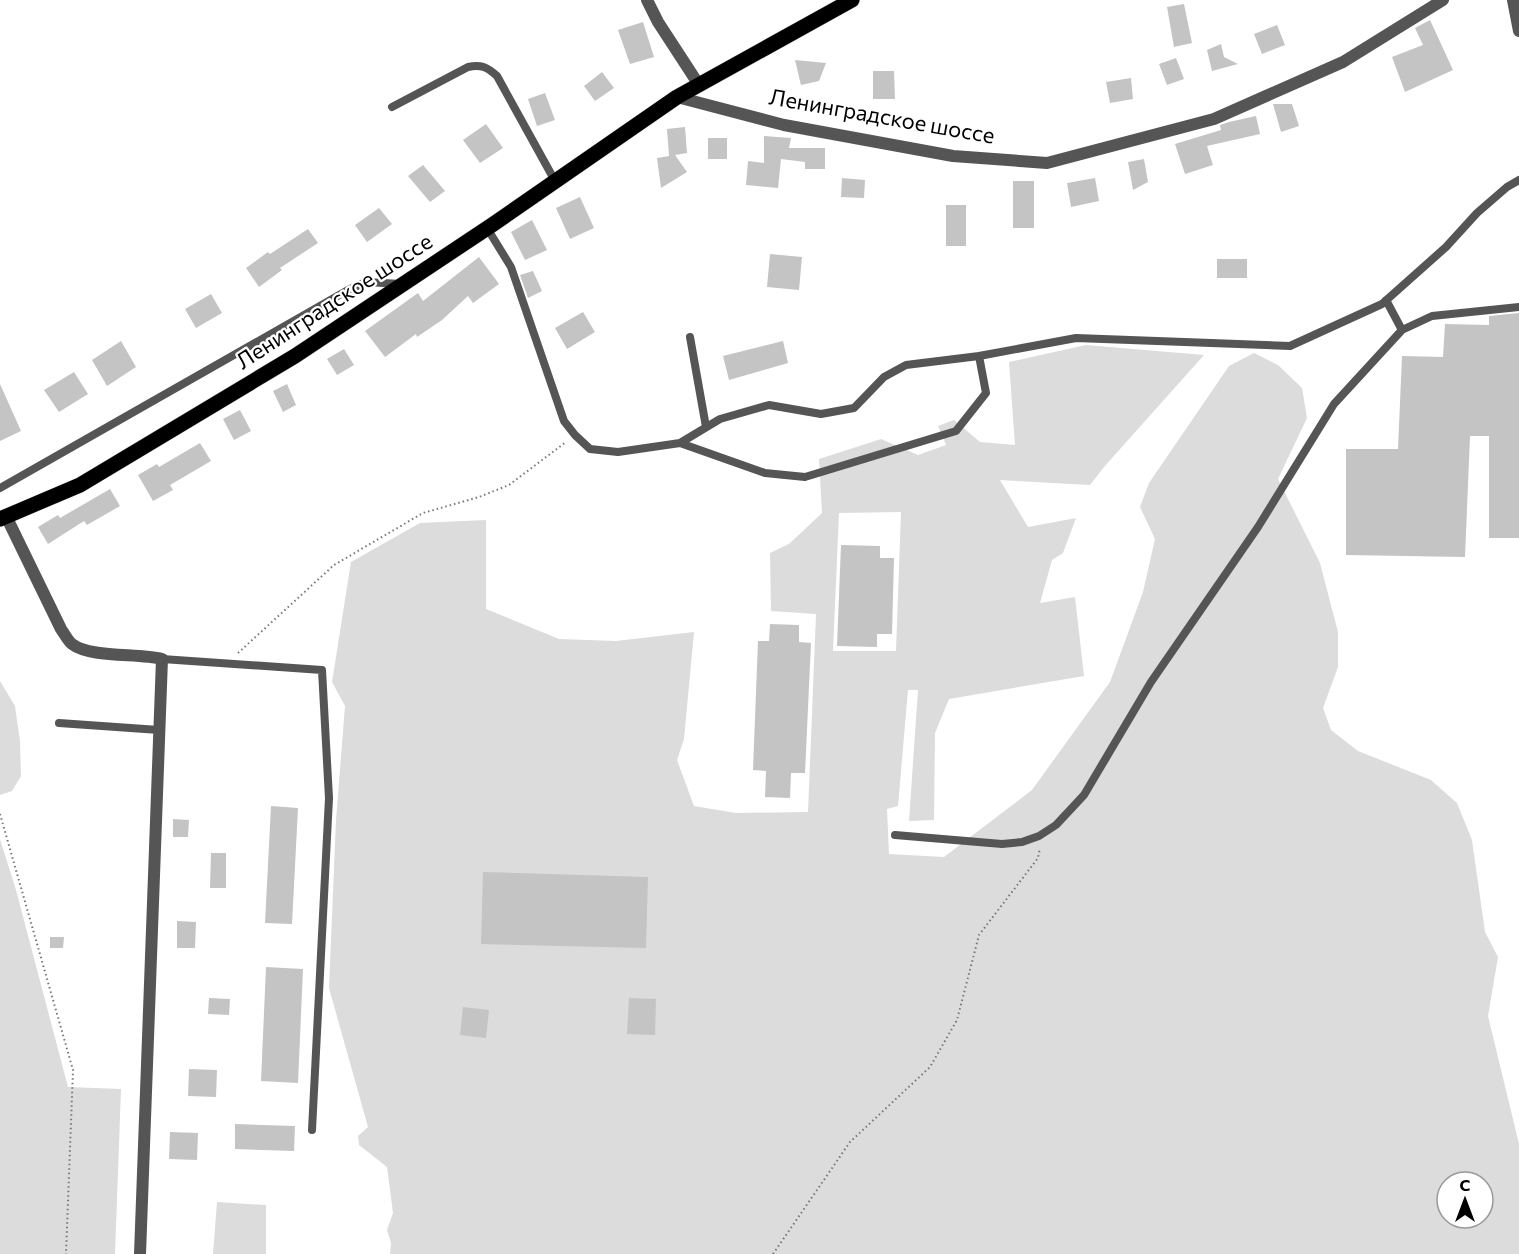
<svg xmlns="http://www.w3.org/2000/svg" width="1519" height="1254" viewBox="0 0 1519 1254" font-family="Commissioner,sans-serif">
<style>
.green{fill:#dcdcdc;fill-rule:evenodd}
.building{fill:#c4c4c4}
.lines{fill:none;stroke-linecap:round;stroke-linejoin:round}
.primary-casing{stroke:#dbdbdb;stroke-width:16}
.path{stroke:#777;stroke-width:2;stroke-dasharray:1.5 3;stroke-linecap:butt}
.service{stroke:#555;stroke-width:8}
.minor{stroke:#555;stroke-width:12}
.primary{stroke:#000;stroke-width:15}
.labels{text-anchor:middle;stroke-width:4.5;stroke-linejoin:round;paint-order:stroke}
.street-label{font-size:22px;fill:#000;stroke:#fff}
</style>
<rect width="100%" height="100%" fill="#fff"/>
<!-- green -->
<path class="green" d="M 1086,345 L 1204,355 L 1104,467 L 1090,485 L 1000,480 L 1028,527 L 1076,518 L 1063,553 L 1052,560 L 1040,603 L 1075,597 L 1084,676 L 949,699 L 935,733 L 934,820 L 909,821 L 918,690 L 908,690 L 898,806 L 887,809 L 889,854 L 944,857 L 1032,790 L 1110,682 L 1143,592 L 1155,539 L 1140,507 L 1149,483 L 1229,366 L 1254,353 L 1278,365 L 1302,388 L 1307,418 L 1278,479 L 1320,563 L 1338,632 L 1338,667 L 1323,708 L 1331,730 L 1358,751 L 1431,780 L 1457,803 L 1472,840 L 1485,932 L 1498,957 L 1488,1016 L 1519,1144 L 1519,1254 L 390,1254 L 391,1243 L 387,1230 L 393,1213 L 387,1167 L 359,1145 L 358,1136 L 368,1127 L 329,988 L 336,820 L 345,706 L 332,682 L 351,562 L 420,523 L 486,520 L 486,609 L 559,639 L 616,641 L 694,632 L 684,739 L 677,760 L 694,806 L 736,813 L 808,812 L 816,614 L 771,611 L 770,553 L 789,544 L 822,513 L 819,459 L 881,439 L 918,455 L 946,445 L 938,426 L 954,420 L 980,442 L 1015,445 L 1009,362 ZM 901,512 L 896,651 L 833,651 L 839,513 ZM 1447,1182 L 1483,1182 L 1483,1218 L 1447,1218 Z
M 0,681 L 15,706 L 20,741 L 21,776 L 12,791 L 0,795 Z
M 0,839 L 16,890 L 68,1087 L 121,1089 L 115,1254 L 0,1254 Z
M 217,1202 L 266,1205 L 266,1254 L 213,1254 Z"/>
<!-- building -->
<path class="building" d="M 1184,4 L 1192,43 L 1174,47 L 1167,7 Z
M 1430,20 L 1453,70 L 1405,92 L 1392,57 L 1423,45 L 1415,28 Z
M 643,22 L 654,57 L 630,64 L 618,30 Z
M 1277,25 L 1285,45 L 1262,54 L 1254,34 Z
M 1221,44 L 1224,57 L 1238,64 L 1212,71 L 1207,50 Z
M 1176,58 L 1184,79 L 1167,85 L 1159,64 Z
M 795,60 L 826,63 L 819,81 L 801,85 Z
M 873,71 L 894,71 L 895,99 L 873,99 Z
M 602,72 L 614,88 L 595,101 L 584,86 Z
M 1131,78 L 1133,99 L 1110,103 L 1106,82 Z
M 545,93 L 555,120 L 537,126 L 528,99 Z
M 1273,104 L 1292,104 L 1299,126 L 1281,132 Z
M 1256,116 L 1260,134 L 1207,146 L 1213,165 L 1185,174 L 1175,144 L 1221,130 L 1220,125 L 1229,122 Z
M 486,124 L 503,148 L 480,163 L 463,140 Z
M 685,127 L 687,153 L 675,155 L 687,172 L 661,188 L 657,158 L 669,156 L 667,129 Z
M 764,136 L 791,138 L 789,148 L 825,148 L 825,169 L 805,169 L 805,162 L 781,159 L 778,188 L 746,185 L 748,161 L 764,163 Z
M 708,138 L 727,138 L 727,159 L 708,159 Z
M 1144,159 L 1148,182 L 1133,190 L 1128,162 Z
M 423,165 L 445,191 L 430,202 L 408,176 Z
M 842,178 L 865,180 L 864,198 L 841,197 Z
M 1095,178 L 1099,201 L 1071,207 L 1067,183 Z
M 1013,181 L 1034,181 L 1034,228 L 1013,228 Z
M 580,197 L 594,228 L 570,239 L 556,208 Z
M 946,205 L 966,205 L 966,246 L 946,246 Z
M 379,208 L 392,224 L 367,242 L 355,225 Z
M 532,220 L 547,250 L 525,260 L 511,232 Z
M 308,229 L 318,243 L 280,268 L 282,270 L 259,287 L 246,268 L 268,252 L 270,254 Z
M 770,254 L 802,257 L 799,290 L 767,287 Z
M 479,257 L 499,284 L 473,303 L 468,296 L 442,320 L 417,337 L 416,334 L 385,357 L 365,331 L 418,293 L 423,301 Z
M 1217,259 L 1247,259 L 1247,278 L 1217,278 Z
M 533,271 L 542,291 L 528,298 L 520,275 Z
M 211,294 L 222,313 L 196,328 L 185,309 Z
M 583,312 L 595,332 L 567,349 L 555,328 Z
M 1519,313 L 1519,538 L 1489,538 L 1489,436 L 1470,436 L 1465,557 L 1346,555 L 1346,449 L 1398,449 L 1402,356 L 1443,357 L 1445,324 L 1489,325 L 1489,316 Z
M 121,341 L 136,367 L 107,386 L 92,360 Z
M 783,341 L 788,363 L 729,380 L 723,356 Z
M 344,349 L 354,365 L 337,375 L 327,359 Z
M 74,372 L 88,394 L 59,412 L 44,390 Z
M 0,384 L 21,431 L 0,441 Z
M 287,384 L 296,405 L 283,412 L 273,391 Z
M 240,410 L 251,431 L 234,440 L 223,419 Z
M 200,443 L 211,461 L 170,485 L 173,490 L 153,501 L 138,475 L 157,464 L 159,467 Z
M 110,489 L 120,506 L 87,525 L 84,521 L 48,544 L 38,527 L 58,515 L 60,518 Z
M 841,545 L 880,546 L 880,558 L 894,558 L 892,634 L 877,634 L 877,647 L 837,646 Z
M 770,624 L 799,625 L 799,642 L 811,643 L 805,773 L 791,773 L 790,798 L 765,797 L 766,771 L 753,770 L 758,641 L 769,641 Z
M 271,806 L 298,808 L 292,924 L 265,923 Z
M 173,819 L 189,820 L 188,837 L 173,837 Z
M 211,853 L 226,853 L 226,888 L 210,888 Z
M 483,872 L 648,877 L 646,948 L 481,944 Z
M 177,921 L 196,922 L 195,948 L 177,948 Z
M 50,937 L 64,937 L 63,948 L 50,948 Z
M 266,967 L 303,969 L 298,1083 L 261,1081 Z
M 209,998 L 230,999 L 229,1015 L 208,1014 Z
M 629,998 L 656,999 L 655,1035 L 627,1034 Z
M 463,1007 L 489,1010 L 486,1038 L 460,1035 Z
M 189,1069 L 217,1070 L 216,1097 L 188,1096 Z
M 235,1124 L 295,1126 L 294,1151 L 235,1149 Z
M 170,1132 L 198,1133 L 197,1160 L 169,1159 Z"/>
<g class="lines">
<defs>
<path id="primary" d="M 0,519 L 80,485 L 295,356 L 492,225 L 677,97 L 852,0"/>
</defs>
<!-- primary casing -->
<use href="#primary" class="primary-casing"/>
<!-- path -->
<path class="path" d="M 238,653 L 334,565 L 423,513 L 479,497 L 509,485 L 566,442
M 0,814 L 73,1070 L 66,1254
M 773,1254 L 850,1142 L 930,1067 L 957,1020 L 979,935 L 1038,858 L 1040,848"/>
<!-- service -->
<path class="service" d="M 392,107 L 468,67 C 481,64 487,67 497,76 L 555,181
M 487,228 L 511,267 L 564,421 L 575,435 L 590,449 L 618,452 L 680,443 L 765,473 L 805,477 L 956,431 L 986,393 L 979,356 L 1076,338 L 1290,346 L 1382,304 L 1446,247 L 1477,213 L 1507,187 L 1519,180
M 1402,330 L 1432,316 L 1519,307
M 690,337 L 706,427
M 680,443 L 720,419 L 769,405 L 821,414 L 854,408 L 884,377 L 906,365 L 979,356
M 0,488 L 348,290 L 366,282 L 401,284
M 162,659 L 322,670 L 329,798 L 312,1130
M 59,723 L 159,730
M 895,835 L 1002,844 L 1022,842 L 1039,836 L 1056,825 L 1084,795 L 1151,682 L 1258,527 L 1334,404 L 1402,330 L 1386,300"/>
<!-- minor -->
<path class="minor" d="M 647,0 L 658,22 L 699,85
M 1513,0 L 1519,31
M 677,97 L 784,125 L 953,156 L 1047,163 L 1214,119 L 1343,62 L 1443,0
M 6,516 L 61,629 C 64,633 68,641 72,644 C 90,658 138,653 162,659 L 140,1254"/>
<!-- primary -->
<use href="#primary" class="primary"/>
</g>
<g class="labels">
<!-- street labels -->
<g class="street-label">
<text transform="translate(882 116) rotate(10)" y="8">Ленинградское шоссе</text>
<text transform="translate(334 301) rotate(-33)" y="8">Ленинградское шоссе</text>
</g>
</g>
<!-- north arrow -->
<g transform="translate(1465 1200)"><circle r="28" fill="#ffffff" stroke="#999999" stroke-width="1.5"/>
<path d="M0-4.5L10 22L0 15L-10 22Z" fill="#000000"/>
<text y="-9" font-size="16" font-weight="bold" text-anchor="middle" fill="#000000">С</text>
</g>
</svg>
